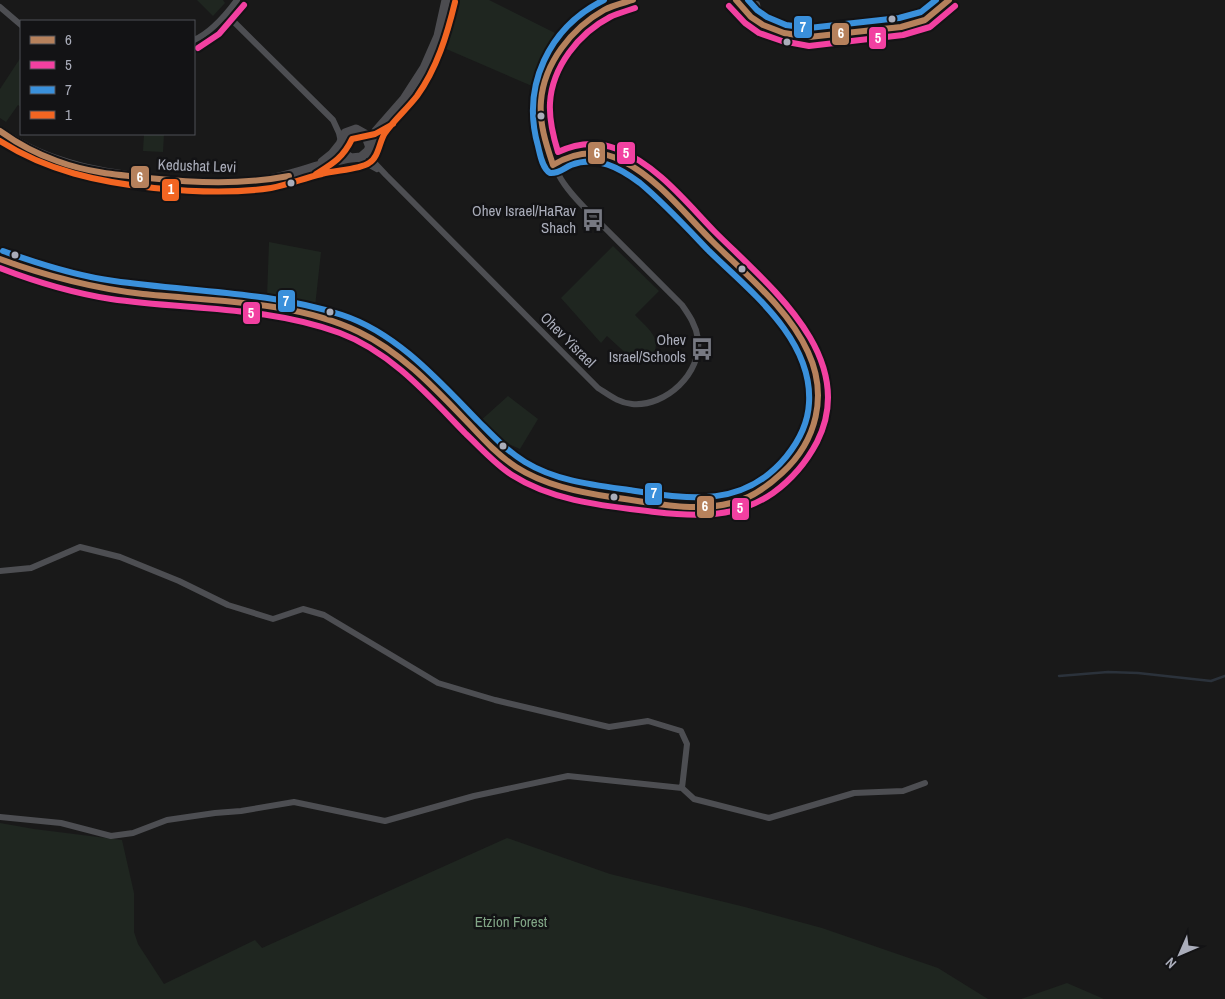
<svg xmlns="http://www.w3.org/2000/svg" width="1225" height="999" viewBox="0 0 1225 999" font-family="'Archivo Narrow',sans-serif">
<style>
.green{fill:#1f2620}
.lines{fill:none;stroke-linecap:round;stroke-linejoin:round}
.stream{stroke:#2b323b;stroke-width:2.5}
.street{stroke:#4d4e52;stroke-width:6}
.secondary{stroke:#4c4c50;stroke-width:9}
.bus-1-casing{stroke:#131315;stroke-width:10}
.bus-2-casing{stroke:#131315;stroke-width:10}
.bus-3-casing{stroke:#131315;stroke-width:10}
.bus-4-casing{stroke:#131315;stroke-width:10}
.bus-1{stroke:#b6815c;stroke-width:6}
.bus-2{stroke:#f240a1;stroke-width:6}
.bus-3{stroke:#3a90db;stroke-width:6}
.bus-4{stroke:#f26522;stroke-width:6}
.bus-dot{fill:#aaadba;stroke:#131315;stroke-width:2}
.labels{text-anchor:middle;stroke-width:5;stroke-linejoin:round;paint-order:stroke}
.street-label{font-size:15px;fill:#aaadba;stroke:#131315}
.poi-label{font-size:15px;fill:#aaadba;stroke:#131315;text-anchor:end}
.park-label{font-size:15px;fill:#81a586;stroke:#131315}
.line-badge{stroke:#131315;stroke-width:2}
.badge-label{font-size:14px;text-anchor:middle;font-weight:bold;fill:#fff}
</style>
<rect width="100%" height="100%" fill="#191919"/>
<!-- green -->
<path class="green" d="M 197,0 L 223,0 L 225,3 L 213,16 Z
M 454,0 L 489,0 L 555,33 L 539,63 L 532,86 L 444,48 L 450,23 Z
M 21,57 L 21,107 L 18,105 L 6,122 L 0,118 L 0,89 Z
M 144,134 L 164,134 L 163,152 L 143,151 Z
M 269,242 L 321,252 L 315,307 L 267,298 Z
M 613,246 L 659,291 L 635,315 C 648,329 666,340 649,360 L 631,358 L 607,336 L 601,343 L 561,298 Z
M 508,396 L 538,419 L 520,449 L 502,441 L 478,423 Z
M 0,823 L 34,829 L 122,840 L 134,893 L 134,932 L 138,944 L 164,984 L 255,940 L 262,948 L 507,838 L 610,874 L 745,907 L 822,928 L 938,968 L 988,999 L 0,999 Z
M 1067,983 L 1104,999 L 1021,999 Z"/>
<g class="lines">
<!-- stream -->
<path class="stream" d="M 1059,676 L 1108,672 L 1138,673 L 1211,681 L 1225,676"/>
<!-- street -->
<path class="street" d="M 739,0 C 763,47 823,36 866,32 C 886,30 908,29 926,19 C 935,14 942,7 949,0
M 757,4 L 759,17 L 765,24
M 0,7 L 21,25
M 227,15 L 333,120 L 339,133 L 341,142
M 194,40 C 212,32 226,15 237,0
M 368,151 L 370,158 L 386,175 L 598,388 C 609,395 619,403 632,404 C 666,407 702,373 698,339 C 696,325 689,315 682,305 C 656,279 630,253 604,227 C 589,212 572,197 561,179 C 555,169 551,159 548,148 C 538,114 538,88 557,57 C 575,27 599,10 633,0
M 357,158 L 377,169
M 0,259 C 36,273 74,284 112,290 C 189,301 267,299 342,324 C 394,343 433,389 471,426 C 485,441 499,456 517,467 C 550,488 589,494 627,499 C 688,508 741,520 787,469 C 798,457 808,444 813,428 C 839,359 777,306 734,263 C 707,237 681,211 655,185 C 624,157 592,140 553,165
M 0,571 L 31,568 L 80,547 L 120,557 L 179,581 L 228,605 L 273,619 L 303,609 L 324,615 L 438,683 L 495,700 L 609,727 L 648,721 L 681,731 L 687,744 L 682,788
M 0,817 L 61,823 L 111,836 L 133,833 L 167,820 L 215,813 L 241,811 L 294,802 L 385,821 L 474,796 L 568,776 L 682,788 L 694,799 L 769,818 L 854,793 L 903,791 L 925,783"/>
<!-- secondary -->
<path class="secondary" d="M 0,131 C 49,166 106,174 165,180 C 197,183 231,185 263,180 C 294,176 321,162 351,158
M 369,145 L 365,134 L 356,129 L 345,133 L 340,144 L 345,154 L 351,158 L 361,157 L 368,151 L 376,131 L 404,99 L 424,68 L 438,36 L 446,0
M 322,162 L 332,154 L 340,144"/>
<defs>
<path id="bus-1" d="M 736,0 L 751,17 L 763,25 L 784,33 L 809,37 L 901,27 L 925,20 L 949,0
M 0,131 C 18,144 37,154 57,161 C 86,172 117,175 148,178 C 195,183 242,185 289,176
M 0,259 C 46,276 93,288 143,294 C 212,301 296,301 359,332 C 403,353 438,392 471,426 C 485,441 499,456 516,467 C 544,485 578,492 611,497 C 650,502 692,513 731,503 C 751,499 767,487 782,473 C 817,441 828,395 808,352 C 788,308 746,275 712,241 C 685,214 658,179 623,161 C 599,149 576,151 553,165 C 546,144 539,123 541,101 C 544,63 572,28 604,10 C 613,5 623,3 633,0"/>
<path id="bus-2" d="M 729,6 L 745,23 L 759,33 L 782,41 L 809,46 L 903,35 L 930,27 L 955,6
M 198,48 L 219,34 L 244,5
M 0,268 C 36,282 73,293 111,299 C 187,310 267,306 340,333 C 391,352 429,396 466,434 C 481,448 495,464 512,475 C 554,502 607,506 655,512 C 697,517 737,518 773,493 C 791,480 807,461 817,442 C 860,357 768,285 715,232 C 686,202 657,165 617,149 C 597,141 577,143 558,152 C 553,136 549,120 550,103 C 552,67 579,33 610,17 C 618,13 627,11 635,8"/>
<path id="bus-3" d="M 748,0 L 757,10 L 767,17 L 786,25 L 809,28 L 899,18 L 921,12 L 936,0
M 3,251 C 39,264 76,276 114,281 C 190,292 268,291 342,315 C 397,333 439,381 479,422 C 493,436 507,451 525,462 C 556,481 593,485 629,490 C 688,499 743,509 786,457 C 799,441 808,424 809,403 C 813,339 750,291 709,251 C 687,228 665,204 640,183 C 620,168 597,155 571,165 C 564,168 558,174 550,173 C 542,168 540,154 538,146 C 521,86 549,27 604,0"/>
<path id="bus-4" d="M 0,141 C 47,171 99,182 154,188 C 193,192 232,194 271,188 C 288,185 304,178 322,174 C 335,170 359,170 369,163 C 379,157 379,142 385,133 C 394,120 407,109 417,96 C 437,68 447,35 455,2
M 316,174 C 332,164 343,158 352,139 L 375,134 L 393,124"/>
</defs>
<!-- bus-1 casing -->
<use href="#bus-1" class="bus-1-casing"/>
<!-- bus-2 casing -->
<use href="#bus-2" class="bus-2-casing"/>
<!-- bus-3 casing -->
<use href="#bus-3" class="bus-3-casing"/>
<!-- bus-4 casing -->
<use href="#bus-4" class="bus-4-casing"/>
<!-- bus-1 -->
<use href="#bus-1" class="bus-1"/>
<!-- bus-2 -->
<use href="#bus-2" class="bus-2"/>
<!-- bus-3 -->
<use href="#bus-3" class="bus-3"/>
<!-- bus-4 -->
<use href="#bus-4" class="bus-4"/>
</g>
<!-- icons -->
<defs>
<symbol id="bus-bare" viewBox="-9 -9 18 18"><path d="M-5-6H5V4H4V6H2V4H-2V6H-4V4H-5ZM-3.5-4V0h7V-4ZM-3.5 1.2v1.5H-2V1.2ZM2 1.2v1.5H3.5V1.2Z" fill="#777982" stroke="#131315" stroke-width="2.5" paint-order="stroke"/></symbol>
</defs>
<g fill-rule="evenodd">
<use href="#bus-bare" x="577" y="204" width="32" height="32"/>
<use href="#bus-bare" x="686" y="333" width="32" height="32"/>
</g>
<!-- markers -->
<g class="bus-dot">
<circle cx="892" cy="19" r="4.5"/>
<circle cx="787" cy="42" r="4.5"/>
<circle cx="541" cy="116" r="4.5"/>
<circle cx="291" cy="183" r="4.5"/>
<circle cx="15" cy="255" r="4.5"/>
<circle cx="742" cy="269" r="4.5"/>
<circle cx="330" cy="312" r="4.5"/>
<circle cx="503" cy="446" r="4.5"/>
<circle cx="614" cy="497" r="4.5"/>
</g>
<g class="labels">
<!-- street labels -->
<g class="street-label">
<text transform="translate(197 166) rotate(2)" y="5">Kedushat Levi</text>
<text transform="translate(568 340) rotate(45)" y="5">Ohev Yisrael</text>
</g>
<!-- poi labels -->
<g class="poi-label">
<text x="576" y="216">Ohev Israel/HaRav<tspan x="576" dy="17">Shach</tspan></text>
<text x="686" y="345">Ohev<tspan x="686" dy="17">Israel/Schools</tspan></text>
</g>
<!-- park labels -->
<g class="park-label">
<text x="511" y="927">Etzion Forest</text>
</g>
</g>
<g class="line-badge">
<rect x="793" y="15" width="20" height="24" rx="5" fill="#3a90db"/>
<rect x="831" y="22" width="19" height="24" rx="5" fill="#b6815c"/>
<rect x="868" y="26" width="19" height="24" rx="5" fill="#f240a1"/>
<rect x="616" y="141" width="20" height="24" rx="5" fill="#f240a1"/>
<rect x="587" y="141" width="19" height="24" rx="5" fill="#b6815c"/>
<rect x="130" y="165" width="20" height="24" rx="5" fill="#b6815c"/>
<rect x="161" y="178" width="19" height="24" rx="5" fill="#f26522"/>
<rect x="277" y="289" width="19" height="24" rx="5" fill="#3a90db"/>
<rect x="242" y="301" width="19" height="24" rx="5" fill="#f240a1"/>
<rect x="644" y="482" width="19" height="24" rx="5" fill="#3a90db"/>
<rect x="696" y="495" width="19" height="24" rx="5" fill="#b6815c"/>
<rect x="731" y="497" width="19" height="24" rx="5" fill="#f240a1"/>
</g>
<g class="badge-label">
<text x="803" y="32">7</text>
<text x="841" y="38">6</text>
<text x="878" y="43">5</text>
<text x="626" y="158">5</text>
<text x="597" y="158">6</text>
<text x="140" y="182">6</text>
<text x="171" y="194">1</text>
<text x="286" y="306">7</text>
<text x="251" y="318">5</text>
<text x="654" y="498">7</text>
<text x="705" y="511">6</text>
<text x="740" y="513">5</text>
</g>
<!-- legend -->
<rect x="20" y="20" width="175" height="115" fill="#131315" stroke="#4f5157"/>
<rect x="30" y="36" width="25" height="8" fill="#b6815c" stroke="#4f5157"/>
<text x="65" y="45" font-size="15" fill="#aaadba">6</text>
<rect x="30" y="61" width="25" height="8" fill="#f240a1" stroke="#4f5157"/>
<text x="65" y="70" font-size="15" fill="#aaadba">5</text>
<rect x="30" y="86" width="25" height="8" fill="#3a90db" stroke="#4f5157"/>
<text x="65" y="95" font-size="15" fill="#aaadba">7</text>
<rect x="30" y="111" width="25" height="8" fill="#f26522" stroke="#4f5157"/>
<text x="65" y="120" font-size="15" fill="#aaadba">1</text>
<!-- north arrow -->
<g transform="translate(1180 954) rotate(225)" stroke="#131315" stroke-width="4" paint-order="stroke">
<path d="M0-4L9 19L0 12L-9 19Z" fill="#aaadba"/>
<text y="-8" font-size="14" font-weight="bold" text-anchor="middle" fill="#aaadba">N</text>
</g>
</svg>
